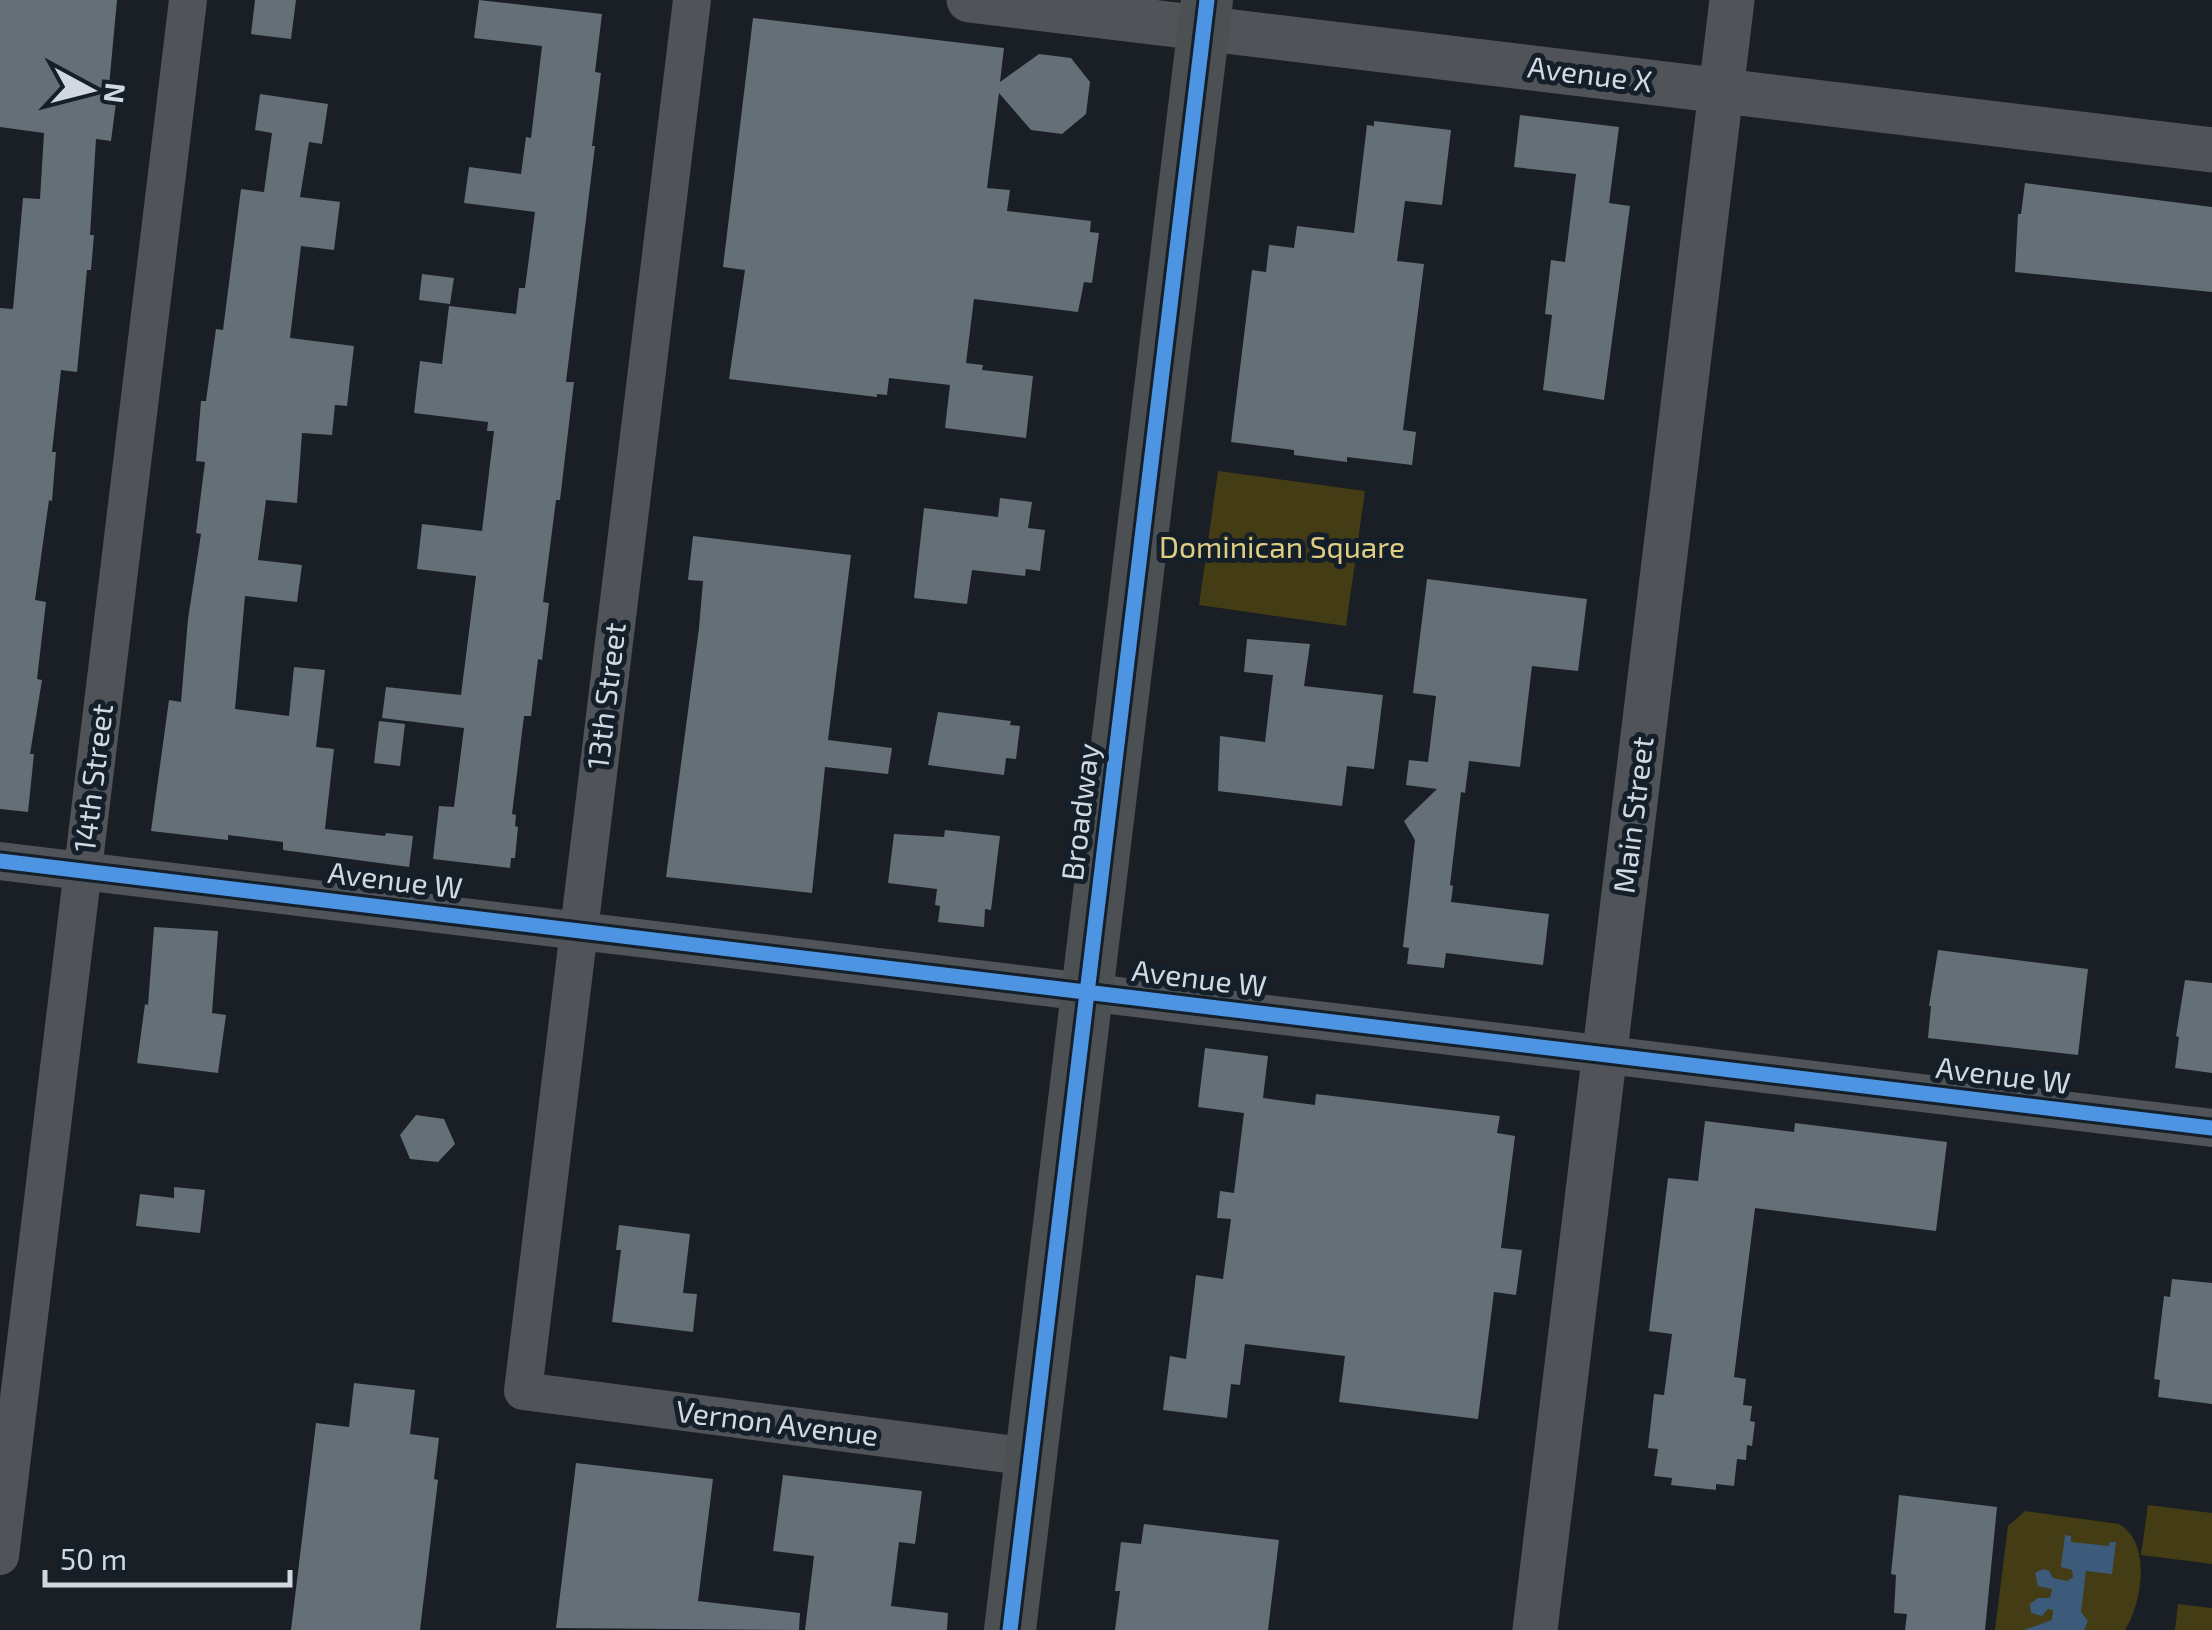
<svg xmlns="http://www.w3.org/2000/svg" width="2212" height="1630" viewBox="0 0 2212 1630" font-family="'Exo 2',sans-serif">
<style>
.green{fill:#443c14}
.water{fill:#3c5b7a}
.building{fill:#656f78}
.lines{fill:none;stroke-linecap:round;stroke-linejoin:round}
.minor{stroke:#505459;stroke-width:38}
.tertiary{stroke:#505459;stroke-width:45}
.secondary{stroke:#4d5052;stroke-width:52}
.cycleway-casing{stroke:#141f29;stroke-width:21}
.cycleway{stroke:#4d94e3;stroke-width:15}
.labels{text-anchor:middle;stroke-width:10;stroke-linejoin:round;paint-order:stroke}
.street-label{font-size:30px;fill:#d1d8e0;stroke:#141f29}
.park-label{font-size:30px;fill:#dfcd82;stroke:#141f29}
</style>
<rect width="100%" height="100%" fill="#191f24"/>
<!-- green -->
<path class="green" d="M 1218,471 L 1365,491 L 1346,626 L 1199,605 Z
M 2148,1505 L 2212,1513 L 2212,1564 L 2141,1555 Z
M 2025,1511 L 2119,1524 C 2152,1543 2142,1603 2125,1630 L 1995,1630 L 2008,1526 Z
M 2178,1604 L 2212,1608 L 2212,1630 L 2175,1630 Z"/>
<!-- water -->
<path class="water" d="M 2065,1535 L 2071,1536 L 2071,1542 L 2109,1546 L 2110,1542 L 2116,1542 L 2112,1574 L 2086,1571 L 2081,1612 L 2088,1621 L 2084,1630 L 2024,1630 L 2052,1620 L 2053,1610 L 2048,1609 L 2042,1616 L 2031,1613 L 2030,1604 L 2038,1598 L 2050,1598 L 2052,1589 L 2038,1586 L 2035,1573 L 2043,1569 L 2049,1571 L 2053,1578 L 2067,1581 L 2073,1577 L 2072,1570 L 2061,1567 Z"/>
<!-- building -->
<path class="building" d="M 0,0 L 117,0 L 109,86 L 118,87 L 111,141 L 96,139 L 90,235 L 94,235 L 91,270 L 87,270 L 77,372 L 61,370 L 52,452 L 56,452 L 52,501 L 49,500 L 35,600 L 46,602 L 37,679 L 42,680 L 30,754 L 34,754 L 28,812 L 0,809 L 0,308 L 13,309 L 23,198 L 40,199 L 44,133 L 0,127 Z
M 255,0 L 296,0 L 291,39 L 251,34 Z
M 479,0 L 602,14 L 595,72 L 601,73 L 592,146 L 595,146 L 566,382 L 574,382 L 566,449 L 560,500 L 556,500 L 543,602 L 549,603 L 542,660 L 538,659 L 531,716 L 524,716 L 512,814 L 516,815 L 515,826 L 518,827 L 515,858 L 511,858 L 510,868 L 433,859 L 439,806 L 454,807 L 464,728 L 382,718 L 386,687 L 461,695 L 476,576 L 417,569 L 422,524 L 482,531 L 494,431 L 487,431 L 488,422 L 414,413 L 420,361 L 442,364 L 449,306 L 516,314 L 519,288 L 525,288 L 535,212 L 464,203 L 469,167 L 521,174 L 526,137 L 531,138 L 542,46 L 474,38 Z
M 753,18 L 1004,48 L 1000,82 L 1039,54 L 1071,58 L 1090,82 L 1086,114 L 1062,134 L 1031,130 L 999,93 L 987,188 L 1010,190 L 1007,211 L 1091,221 L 1090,232 L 1099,233 L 1092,283 L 1084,282 L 1078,312 L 974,299 L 966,363 L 983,365 L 982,370 L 1033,376 L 1026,438 L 945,428 L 950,385 L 889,378 L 887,395 L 877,394 L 877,397 L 729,379 L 745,270 L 723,267 Z
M 260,94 L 328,104 L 322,144 L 309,142 L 300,197 L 340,202 L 334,250 L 301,246 L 290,338 L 354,346 L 347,406 L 335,405 L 332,435 L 302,433 L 297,503 L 266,500 L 258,560 L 302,565 L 297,602 L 245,596 L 235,709 L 289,716 L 294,667 L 325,670 L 316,747 L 334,749 L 325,829 L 385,836 L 386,833 L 413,836 L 409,867 L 283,850 L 283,842 L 228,835 L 228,840 L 151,831 L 169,700 L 181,702 L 188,619 L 201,534 L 196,533 L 205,462 L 196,461 L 201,401 L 206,401 L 216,329 L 223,330 L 241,189 L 264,192 L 272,133 L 255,130 Z
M 1520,115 L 1619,127 L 1609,203 L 1630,206 L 1604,400 L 1543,390 L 1552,315 L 1545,314 L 1551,260 L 1565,262 L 1576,174 L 1514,167 Z
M 1374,121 L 1451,130 L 1442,205 L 1405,201 L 1397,261 L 1424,264 L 1403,430 L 1416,432 L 1412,465 L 1347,457 L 1347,462 L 1294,455 L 1294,450 L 1231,442 L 1252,270 L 1266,272 L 1269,245 L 1294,248 L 1297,226 L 1354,233 L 1367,125 L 1374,126 Z
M 2025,183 L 2212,207 L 2212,292 L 2015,272 L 2018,214 L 2021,214 Z
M 422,274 L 454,278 L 450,304 L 419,300 Z
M 1000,498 L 1032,502 L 1028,528 L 1045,530 L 1040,571 L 1026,569 L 1025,576 L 972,570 L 967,604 L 914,598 L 924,508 L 998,517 Z
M 693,536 L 851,555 L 828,740 L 892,748 L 888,774 L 825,767 L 812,893 L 666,877 L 699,628 L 703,581 L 688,580 Z
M 1427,579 L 1587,599 L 1578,671 L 1532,666 L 1520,767 L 1469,761 L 1465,793 L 1461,792 L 1450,885 L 1453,886 L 1451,902 L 1549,914 L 1543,965 L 1446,953 L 1444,968 L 1407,964 L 1409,948 L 1403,947 L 1415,840 L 1404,821 L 1437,789 L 1406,785 L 1409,760 L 1428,762 L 1436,696 L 1413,693 Z
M 1247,639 L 1310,644 L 1304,686 L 1383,695 L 1374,769 L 1347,766 L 1342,806 L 1218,791 L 1220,736 L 1265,742 L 1273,675 L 1244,672 Z
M 938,712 L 1011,721 L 1010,725 L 1020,726 L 1016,759 L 1006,758 L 1004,775 L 928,765 Z
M 379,721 L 405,724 L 400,766 L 374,763 Z
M 945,830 L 1000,836 L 991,910 L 985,909 L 984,927 L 938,922 L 940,906 L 935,905 L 937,889 L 888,883 L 894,834 L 944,837 Z
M 154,927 L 218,931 L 212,1013 L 226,1015 L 218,1073 L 137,1063 L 145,1004 L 148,1005 Z
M 1938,950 L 2088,969 L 2078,1055 L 1928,1038 L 1931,1006 L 1929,1006 Z
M 2185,980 L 2212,983 L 2212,1073 L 2175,1068 L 2179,1037 L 2176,1036 Z
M 1205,1048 L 1268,1056 L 1263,1098 L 1315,1105 L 1316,1094 L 1500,1116 L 1497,1133 L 1515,1136 L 1501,1248 L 1522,1250 L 1516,1295 L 1494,1292 L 1478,1419 L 1339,1402 L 1345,1356 L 1245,1344 L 1240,1385 L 1231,1384 L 1227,1418 L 1163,1410 L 1170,1356 L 1186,1359 L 1196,1275 L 1223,1279 L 1231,1219 L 1217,1218 L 1220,1191 L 1234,1193 L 1244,1113 L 1198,1107 Z
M 416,1115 L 444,1119 L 455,1144 L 438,1162 L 410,1159 L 400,1135 Z
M 1705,1121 L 1794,1132 L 1795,1123 L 1947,1142 L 1936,1231 L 1755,1208 L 1734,1377 L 1746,1379 L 1743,1405 L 1752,1406 L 1750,1421 L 1755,1422 L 1752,1446 L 1747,1445 L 1746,1460 L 1737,1459 L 1734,1486 L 1716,1484 L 1716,1490 L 1671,1485 L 1672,1478 L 1654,1476 L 1658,1449 L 1648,1448 L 1654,1394 L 1664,1395 L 1672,1334 L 1649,1331 L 1668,1178 L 1698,1181 Z
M 174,1187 L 205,1190 L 200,1233 L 136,1226 L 140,1194 L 174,1198 Z
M 619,1225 L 690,1234 L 683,1293 L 697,1294 L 693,1332 L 612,1322 L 621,1250 L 616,1250 Z
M 2172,1279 L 2212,1283 L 2212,1404 L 2158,1397 L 2160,1380 L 2154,1379 L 2164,1296 L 2170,1297 Z
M 354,1383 L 415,1390 L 410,1434 L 439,1438 L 434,1479 L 438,1480 L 420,1630 L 291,1630 L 316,1423 L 349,1427 Z
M 576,1463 L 713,1479 L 698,1601 L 800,1613 L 799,1630 L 556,1628 Z
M 783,1475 L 922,1491 L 915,1544 L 899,1542 L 891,1606 L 948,1613 L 947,1630 L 805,1630 L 814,1556 L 773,1551 Z
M 1899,1495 L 1997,1507 L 1985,1630 L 1905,1630 L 1907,1614 L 1894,1613 L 1896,1575 L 1891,1574 Z
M 1144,1524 L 1279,1540 L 1268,1630 L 1115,1630 L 1120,1591 L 1115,1591 L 1121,1542 L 1141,1544 Z"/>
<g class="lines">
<!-- minor -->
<path class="minor" d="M 692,0 L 523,1391 L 1030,1457
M 0,861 L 2212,1128
M 0,1556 L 188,0"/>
<!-- tertiary -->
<path class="tertiary" d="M 969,0 L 2212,150
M 1535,1630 L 1732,0"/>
<!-- secondary -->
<path class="secondary" d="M 1010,1630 L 1207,0"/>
<defs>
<path id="cycleway" d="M 0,861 L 2212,1128
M 1010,1630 L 1207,0"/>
</defs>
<!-- cycleway casing -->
<use href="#cycleway" class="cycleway-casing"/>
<!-- cycleway -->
<use href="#cycleway" class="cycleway"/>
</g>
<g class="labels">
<!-- street labels -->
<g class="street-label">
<text transform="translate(1590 75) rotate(7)" y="10">Avenue X</text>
<text transform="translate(607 696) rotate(-83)" y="10">13th Street</text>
<text transform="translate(94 778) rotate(-83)" y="10">14th Street</text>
<text transform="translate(1081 812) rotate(-83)" y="10">Broadway</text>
<text transform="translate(1634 815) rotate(-83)" y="10">Main Street</text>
<text transform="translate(395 881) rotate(7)" y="10">Avenue W</text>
<text transform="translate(1199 979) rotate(7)" y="10">Avenue W</text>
<text transform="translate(2003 1076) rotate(7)" y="10">Avenue W</text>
<text transform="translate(777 1424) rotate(7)" y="10">Vernon Avenue</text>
</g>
<!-- park labels -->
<g class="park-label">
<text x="1282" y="558">Dominican Square</text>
</g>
</g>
<!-- north arrow -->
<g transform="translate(90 90) rotate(97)" stroke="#141f29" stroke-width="8" paint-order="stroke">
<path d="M0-8L18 38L0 25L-18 38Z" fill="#d1d8e0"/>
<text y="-15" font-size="28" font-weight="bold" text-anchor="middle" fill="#d1d8e0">N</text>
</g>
<!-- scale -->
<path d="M45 1570v15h245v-15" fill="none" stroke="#d1d8e0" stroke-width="5"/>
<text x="60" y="1570" font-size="30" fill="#d1d8e0" stroke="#141f29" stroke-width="8" paint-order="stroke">50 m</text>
</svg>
